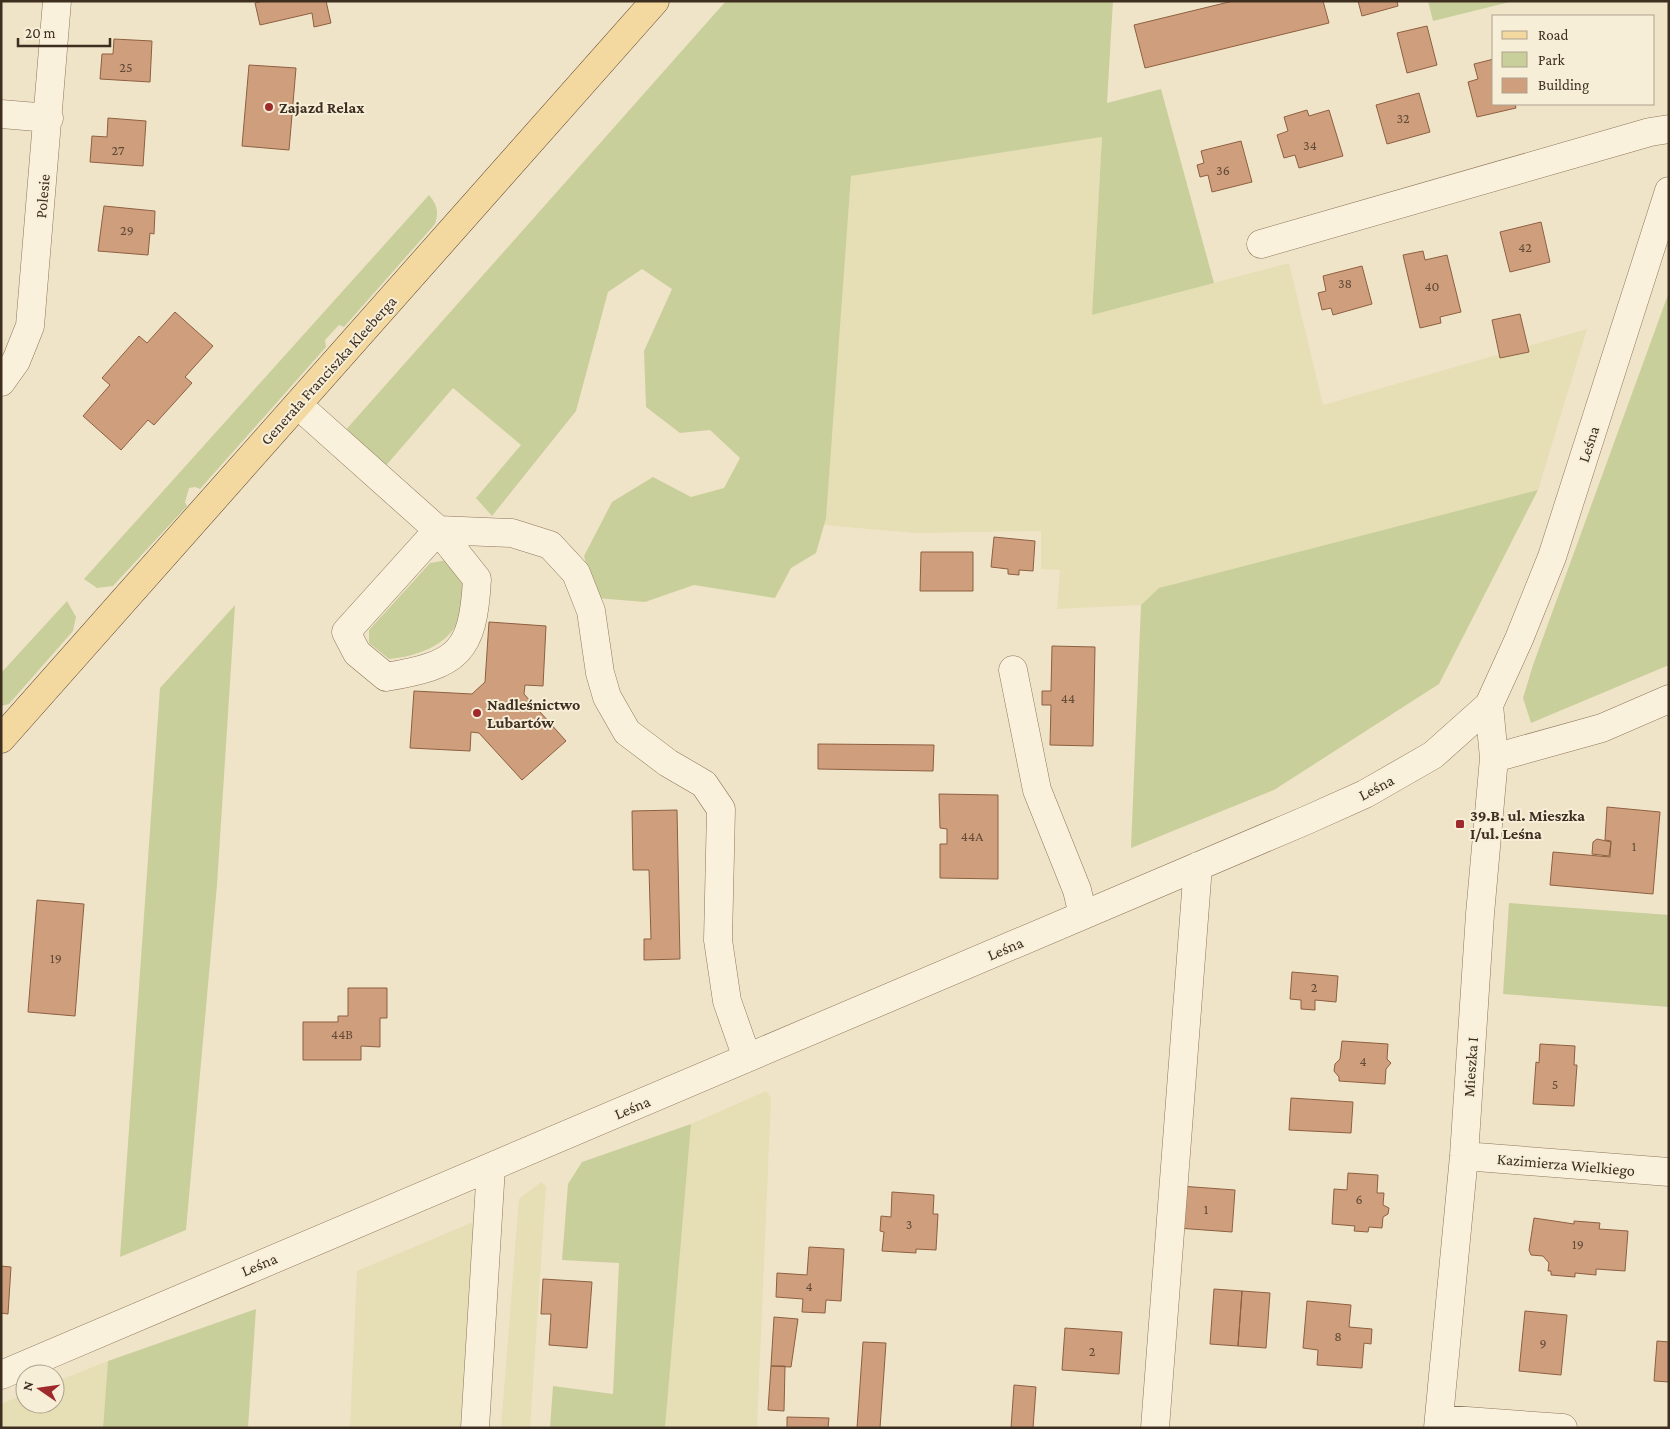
<svg xmlns="http://www.w3.org/2000/svg" width="1670" height="1429" viewBox="0 0 1670 1429" font-family="'Crimson Pro',serif">
<style>
.farmland{fill:#e6deb5}
.green{fill:#c9cf9b}
.building{fill:#cf9f7d;stroke:#8d5f41}
.lines{fill:none;stroke-linecap:round;stroke-linejoin:round}
.minor-casing{stroke:#8d765c;stroke-width:29}
.major-casing{stroke:#5b4430;stroke-width:29}
.minor{stroke:#faf1dc;stroke-width:28}
.major{stroke:#f3d9a0;stroke-width:28}
.poi-dot{fill:#9e2a2b;stroke:#f7eed8;stroke-width:2}
.labels{text-anchor:middle;stroke-width:4;stroke-linejoin:round;paint-order:stroke}
.number-label{font-size:14px;fill:#624a37}
.poi-label{font-size:16px;font-weight:bold;fill:#3d2e20;stroke:#f7eed8;text-anchor:start}
.street-label{font-size:16px;fill:#3d2e20;stroke:#f7eed8}
</style>
<rect width="100%" height="100%" fill="#f0e4c8"/>
<!-- farmland -->
<path class="farmland" d="M 1102,137 L 1092,315 L 1289,263 L 1323,405 L 1587,329 L 1538,490 L 1159,588 L 1141,605 L 1057,609 L 1060,570 L 1041,569 L 1041,531 L 915,533 L 824,525 L 851,176 Z
M 766,1091 L 771,1098 L 757,1428 L 665,1428 L 691,1124 Z
M 541,1182 L 546,1186 L 530,1428 L 501,1428 L 519,1199 Z
M 478,1220 L 465,1428 L 350,1428 L 357,1271 Z
M 108,1361 L 103,1428 L 1,1428 L 1,1404 L 25,1394 L 25,1404 L 55,1404 L 55,1382 Z"/>
<!-- green -->
<path class="green" d="M 726,1 L 1113,1 L 1107,103 L 1161,89 L 1214,283 L 1092,315 L 1102,137 L 851,176 L 826,518 L 816,553 L 791,568 L 775,598 L 694,585 L 645,602 L 596,598 L 584,556 L 612,502 L 653,477 L 691,497 L 724,488 L 740,458 L 710,430 L 680,433 L 646,407 L 644,351 L 672,289 L 642,269 L 608,292 L 576,411 L 492,516 L 476,498 L 521,445 L 453,388 L 383,469 L 343,433 Z
M 1428,1 L 1514,1 L 1433,21 Z
M 429,195 C 437,204 439,212 435,224 L 344,327 L 339,325 L 325,340 L 326,347 L 200,489 L 195,487 L 189,488 L 185,502 L 187,506 L 113,586 L 97,588 L 84,579 Z
M 1669,292 L 1669,665 L 1531,723 L 1523,698 L 1533,665 Z
M 1538,490 L 1439,684 L 1274,790 L 1131,848 L 1141,605 L 1159,588 Z
M 447,560 L 465,580 C 463,592 463,607 459,619 C 449,646 414,657 389,659 L 369,643 L 369,630 L 430,563 Z
M 67,601 L 76,617 L 73,631 L 9,704 L 1,706 L 1,673 Z
M 235,605 L 217,885 L 186,1230 L 120,1257 L 160,688 Z
M 1509,903 L 1669,915 L 1669,1007 L 1503,994 Z
M 691,1124 L 665,1428 L 550,1428 L 553,1386 L 613,1394 L 619,1263 L 562,1260 L 568,1184 L 582,1162 Z
M 256,1309 L 248,1428 L 103,1428 L 108,1361 Z"/>
<!-- building -->
<path class="building" d="M 263,1 L 326,1 L 331,23 L 314,27 L 312,13 L 260,25 L 255,3 Z
M 1233,1 L 1323,1 L 1329,23 L 1145,68 L 1134,25 Z
M 1358,1 L 1397,1 L 1398,6 L 1362,16 Z
M 1427,26 L 1437,65 L 1407,73 L 1397,33 Z
M 114,39 L 152,41 L 150,82 L 100,79 L 102,54 L 113,54 Z
M 1494,59 L 1494,104 L 1515,104 L 1516,108 L 1477,117 L 1468,82 L 1478,79 L 1474,64 Z
M 249,65 L 296,68 L 289,150 L 242,146 Z
M 1419,93 L 1430,132 L 1387,144 L 1376,105 Z
M 1307,110 L 1309,116 L 1329,110 L 1343,156 L 1299,168 L 1295,155 L 1284,158 L 1277,135 L 1288,131 L 1284,117 Z
M 108,118 L 146,121 L 143,166 L 90,162 L 92,136 L 107,137 Z
M 1241,141 L 1252,182 L 1212,192 L 1208,175 L 1200,177 L 1197,165 L 1204,163 L 1201,151 Z
M 104,206 L 155,211 L 154,234 L 150,233 L 148,255 L 98,251 Z
M 1541,222 L 1550,262 L 1510,272 L 1500,232 Z
M 1423,251 L 1425,260 L 1447,255 L 1461,312 L 1440,317 L 1441,323 L 1420,328 L 1403,255 Z
M 1362,266 L 1372,304 L 1333,315 L 1331,308 L 1322,310 L 1318,293 L 1326,291 L 1323,276 Z
M 175,312 L 213,346 L 185,377 L 192,383 L 154,425 L 148,420 L 121,450 L 83,416 L 110,385 L 102,378 L 139,336 L 147,343 Z
M 1520,314 L 1529,352 L 1500,358 L 1492,320 Z
M 994,537 L 1035,541 L 1033,571 L 1019,570 L 1019,575 L 1008,574 L 1008,569 L 991,567 Z
M 921,552 L 973,552 L 973,591 L 920,591 Z
M 489,622 L 546,626 L 543,686 L 525,685 L 524,694 L 566,741 L 522,780 L 479,733 L 471,732 L 470,751 L 410,748 L 414,691 L 472,694 L 485,682 Z
M 1052,646 L 1095,647 L 1093,746 L 1050,745 L 1051,705 L 1042,705 L 1042,691 L 1051,691 Z
M 818,744 L 934,745 L 933,771 L 818,769 Z
M 939,794 L 998,795 L 998,879 L 940,878 L 940,844 L 947,844 L 947,829 L 940,828 Z
M 1607,807 L 1660,812 L 1653,894 L 1550,885 L 1553,852 L 1610,857 L 1611,841 L 1605,840 Z
M 677,810 L 680,959 L 644,960 L 644,939 L 651,939 L 649,870 L 633,870 L 632,811 Z
M 1597,839 L 1611,842 L 1609,856 L 1592,854 L 1593,842 Z
M 37,900 L 84,904 L 75,1016 L 28,1012 Z
M 1292,972 L 1338,976 L 1336,1002 L 1315,1000 L 1315,1010 L 1301,1009 L 1301,1000 L 1290,999 Z
M 348,988 L 387,988 L 387,1018 L 380,1018 L 380,1047 L 361,1046 L 361,1060 L 303,1060 L 303,1022 L 338,1022 L 338,1016 L 348,1016 Z
M 1342,1041 L 1388,1044 L 1387,1059 L 1391,1063 L 1386,1069 L 1385,1084 L 1339,1081 L 1339,1077 L 1334,1071 L 1335,1064 L 1340,1059 Z
M 1540,1044 L 1575,1046 L 1574,1065 L 1577,1065 L 1574,1106 L 1533,1104 L 1536,1062 L 1539,1063 Z
M 1291,1098 L 1353,1102 L 1351,1133 L 1289,1130 Z
M 1348,1173 L 1378,1175 L 1377,1193 L 1384,1193 L 1383,1205 L 1389,1208 L 1388,1214 L 1383,1217 L 1382,1228 L 1369,1227 L 1368,1232 L 1354,1231 L 1355,1226 L 1332,1224 L 1334,1189 L 1347,1190 Z
M 1180,1186 L 1235,1190 L 1232,1232 L 1177,1228 Z
M 892,1192 L 934,1195 L 933,1214 L 938,1214 L 936,1250 L 916,1249 L 916,1253 L 882,1251 L 884,1232 L 880,1231 L 881,1216 L 891,1217 Z
M 1534,1218 L 1574,1224 L 1574,1221 L 1600,1223 L 1599,1229 L 1628,1231 L 1625,1271 L 1596,1269 L 1596,1275 L 1575,1273 L 1575,1277 L 1551,1275 L 1551,1271 L 1548,1271 L 1549,1263 L 1543,1256 L 1531,1255 L 1529,1250 Z
M 809,1247 L 844,1249 L 841,1301 L 826,1300 L 825,1313 L 802,1312 L 803,1299 L 776,1297 L 777,1273 L 807,1275 Z
M 1,1266 L 11,1267 L 8,1314 L 1,1313 Z
M 543,1279 L 592,1282 L 587,1348 L 549,1345 L 551,1314 L 541,1314 Z
M 1214,1289 L 1242,1291 L 1238,1346 L 1210,1344 Z
M 1242,1291 L 1270,1293 L 1266,1348 L 1238,1346 Z
M 1307,1301 L 1351,1305 L 1349,1327 L 1372,1329 L 1371,1344 L 1364,1343 L 1362,1368 L 1317,1365 L 1318,1350 L 1303,1348 Z
M 1525,1311 L 1567,1315 L 1561,1375 L 1519,1371 Z
M 774,1317 L 798,1319 L 791,1367 L 771,1366 Z
M 1065,1328 L 1122,1332 L 1119,1374 L 1062,1370 Z
M 1657,1341 L 1669,1342 L 1669,1382 L 1654,1381 Z
M 863,1342 L 886,1343 L 880,1428 L 857,1428 Z
M 771,1366 L 785,1366 L 784,1411 L 768,1410 Z
M 1014,1385 L 1036,1387 L 1033,1428 L 1011,1428 Z
M 787,1417 L 829,1418 L 828,1428 L 787,1428 Z"/>
<g class="lines">
<defs>
<path id="minor" d="M 1,114 L 49,118
M 1261,244 L 1650,132 L 1669,129
M 1,382 L 16,361 L 30,326 L 57,1
M 298,405 L 438,530 L 512,533 L 550,545 L 576,573 L 591,611 L 600,673 L 607,697 L 627,732 L 668,763 L 704,784 L 721,809 L 718,940 L 727,1001 L 747,1058
M 438,530 L 477,579 C 473,653 458,665 386,677 L 357,653 L 346,632 Z
M 1013,670 L 1037,790 L 1077,890 L 1083,915
M 1494,758 L 1602,728 L 1669,699
M 1464,1156 L 1669,1172
M 1,1375 L 1307,820 L 1365,794 L 1433,755 L 1489,705 L 1519,639 L 1552,557 L 1669,191
M 1439,1419 L 1563,1428
M 475,1428 L 491,1167
M 1155,1428 L 1198,866
M 1438,1428 L 1464,1156 L 1480,914 L 1494,758 L 1489,705"/>
<path id="major" d="M 1,739 L 655,1"/>
</defs>
<!-- minor casing -->
<use href="#minor" class="minor-casing"/>
<!-- major casing -->
<use href="#major" class="major-casing"/>
<!-- minor -->
<use href="#minor" class="minor"/>
<!-- major -->
<use href="#major" class="major"/>
</g>
<!-- markers -->
<g class="poi-dot">
<circle cx="269" cy="107" r="5"/>
<circle cx="477" cy="713" r="5"/>
<rect x="1455" y="819" width="10" height="10" rx="2.5"/>
</g>
<g class="labels">
<!-- number labels -->
<g class="number-label">
<text x="126" y="72">25</text>
<text x="1403" y="123">32</text>
<text x="1310" y="150">34</text>
<text x="118" y="155">27</text>
<text x="1223" y="175">36</text>
<text x="127" y="235">29</text>
<text x="1525" y="252">42</text>
<text x="1345" y="288">38</text>
<text x="1432" y="291">40</text>
<text x="1068" y="703">44</text>
<text x="972" y="841">44A</text>
<text x="1634" y="851">1</text>
<text x="56" y="963">19</text>
<text x="1314" y="992">2</text>
<text x="342" y="1039">44B</text>
<text x="1363" y="1066">4</text>
<text x="1555" y="1089">5</text>
<text x="1359" y="1204">6</text>
<text x="1206" y="1214">1</text>
<text x="909" y="1229">3</text>
<text x="1578" y="1249">19</text>
<text x="809" y="1291">4</text>
<text x="1338" y="1341">8</text>
<text x="1543" y="1348">9</text>
<text x="1092" y="1356">2</text>
</g>
<!-- poi labels -->
<g class="poi-label">
<text x="279" y="113">Zajazd Relax</text>
<text x="487" y="710">Nadleśnictwo<tspan x="487" dy="18">Lubartów</tspan></text>
<text x="1470" y="821">39.B. ul. Mieszka<tspan x="1470" dy="18">I/ul. Leśna</tspan></text>
</g>
<!-- street labels -->
<g class="street-label">
<text transform="translate(42 196) rotate(-85)" y="6">Polesie</text>
<text transform="translate(328 370) rotate(-48)" y="6">Generała Franciszka Kleeberga</text>
<text transform="translate(1588 444) rotate(-72)" y="6">Leśna</text>
<text transform="translate(1376 787) rotate(-28)" y="6">Leśna</text>
<text transform="translate(1005 948) rotate(-23)" y="6">Leśna</text>
<text transform="translate(1470 1067) rotate(-86)" y="6">Mieszka I</text>
<text transform="translate(632 1107) rotate(-23)" y="6">Leśna</text>
<text transform="translate(1566 1164) rotate(5)" y="6">Kazimierza Wielkiego</text>
<text transform="translate(259 1264) rotate(-23)" y="6">Leśna</text>
</g>
</g>
<!-- border -->
<rect width="1670" height="1429" fill="none" stroke="#3d2e20" stroke-width="5"/>
<!-- legend -->
<rect x="1492" y="15" width="162" height="90" fill="#f7eed8" stroke="#ada18e"/>
<rect x="1502" y="31" width="25" height="8" fill="#f3d9a0" stroke="#ada18e"/>
<text x="1538" y="40" font-size="15" fill="#3d2e20">Road</text>
<rect x="1502" y="52" width="25" height="15" fill="#c9cf9b" stroke="#ada18e"/>
<text x="1538" y="65" font-size="15" fill="#3d2e20">Park</text>
<rect x="1502" y="78" width="25" height="15" fill="#cf9f7d" stroke="#ada18e"/>
<text x="1538" y="90" font-size="15" fill="#3d2e20">Building</text>
<!-- north arrow -->
<g transform="translate(40 1389) rotate(283)"><circle r="24" fill="#f7eed8" stroke="#ada18e"/>
<path d="M0-4L9 19L0 12L-9 19Z" fill="#9e2a2b"/>
<text y="-8" font-size="14" font-weight="bold" text-anchor="middle" fill="#3d2e20">N</text>
</g>
<!-- scale -->
<path d="M18 38v8h92v-8" fill="none" stroke="#3d2e20" stroke-width="2.5"/>
<text x="25" y="38" font-size="15" fill="#3d2e20" stroke="#f7eed8" stroke-width="4" paint-order="stroke">20 m</text>
</svg>
